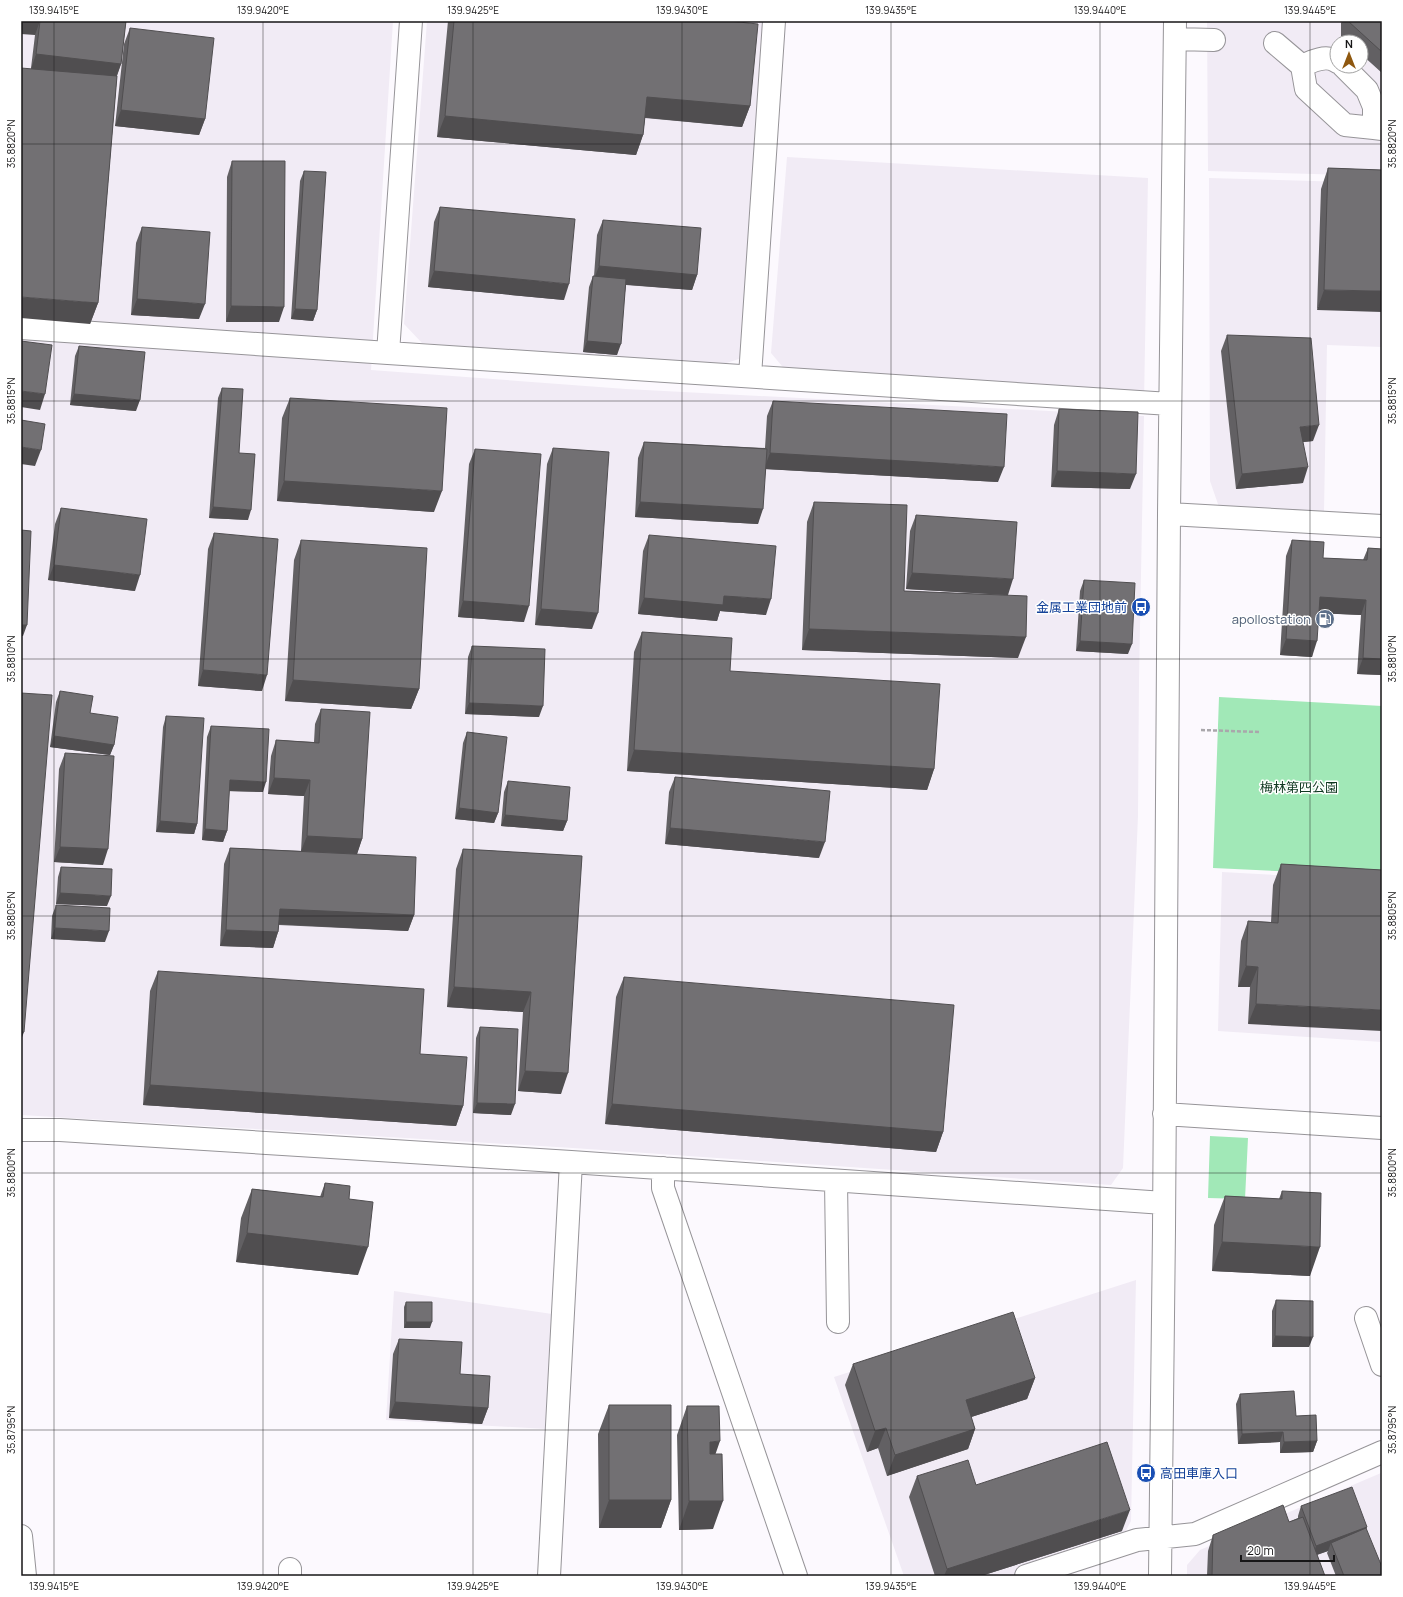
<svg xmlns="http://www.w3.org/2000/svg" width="1403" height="1597" viewBox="0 0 1403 1597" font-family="Manrope,'Noto Sans JP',sans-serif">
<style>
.built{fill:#f1ebf5;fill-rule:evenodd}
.green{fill:#a1e8b7}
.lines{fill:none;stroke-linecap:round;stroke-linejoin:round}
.minor-casing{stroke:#969498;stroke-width:24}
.path{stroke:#a9a7ab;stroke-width:2.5;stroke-dasharray:4 2;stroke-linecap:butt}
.minor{stroke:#fff;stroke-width:22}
.wall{fill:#626063}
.shaded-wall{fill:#504e50}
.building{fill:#727073;stroke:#504e50}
.ticks{fill:none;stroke:#171617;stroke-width:1;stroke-opacity:0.45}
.labels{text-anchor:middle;stroke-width:3;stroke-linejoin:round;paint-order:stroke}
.transit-label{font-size:13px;fill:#164399;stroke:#fff;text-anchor:end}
.service-label{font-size:13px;fill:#4e5e75;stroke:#fff;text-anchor:end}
.park-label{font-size:13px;fill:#0f3820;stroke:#fff}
.neatline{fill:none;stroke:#171617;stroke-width:1.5}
.ticks-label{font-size:10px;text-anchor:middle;fill:#171617}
</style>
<rect width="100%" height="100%" fill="#fcf9fe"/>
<!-- built -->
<path class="built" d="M 21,21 L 393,21 L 371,370 L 626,389 L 1144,416 L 1139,680 L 1138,816 L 1123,1168 L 1111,1185 L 573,1148 L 21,1115 Z
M 427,21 L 763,21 L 749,226 L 742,358 L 711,368 L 422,343 L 404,324 Z
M 1207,21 L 1382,21 L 1382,176 L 1208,171 ZM 1337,42 L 1361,42 L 1361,66 L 1337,66 Z
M 787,157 L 1148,178 L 1144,402 L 787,372 L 771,353 Z
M 1209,178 L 1382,183 L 1382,347 L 1327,345 L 1324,511 L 1219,507 L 1210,481 Z
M 1222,872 L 1382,881 L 1382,1042 L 1218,1031 Z
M 1136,1280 L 1131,1521 L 1122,1538 L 1011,1576 L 904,1576 L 834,1377 Z
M 394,1291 L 552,1314 L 547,1429 L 386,1420 Z
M 1381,1473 L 1382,1473 L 1382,1576 L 1187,1576 L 1187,1565 L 1200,1550 Z"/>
<!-- green -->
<path class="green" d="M 1219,697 L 1382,706 L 1382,876 L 1213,868 Z
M 1210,1136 L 1248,1138 L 1245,1199 L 1208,1198 Z"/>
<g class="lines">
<defs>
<path id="minor" d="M 411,21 L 388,353 L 1170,404
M 1175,39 L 1214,40
M 1275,43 L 1302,66 C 1312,61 1327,54 1337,62
M 1302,66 L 1306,89 L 1345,125 L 1374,128
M 1343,66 L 1367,90 L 1374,107 L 1374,128 L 1382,129
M 21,328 L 388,353
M 750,376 L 774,21
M 1169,514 L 1382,526
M 1164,1114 L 1382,1128
M 21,1130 L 60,1130 L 571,1162 L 1164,1203
M 663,1168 L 663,1188 L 796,1576
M 836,1181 L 838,1322
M 1366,1318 L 1382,1365
M 21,1536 L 25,1576
M 290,1576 L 290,1569
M 549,1576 L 571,1162
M 1026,1576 L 1137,1540 L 1195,1534 L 1382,1452
M 1160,1576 L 1164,1229 L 1169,514 L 1175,21"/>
</defs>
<!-- minor casing -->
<use href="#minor" class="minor-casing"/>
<!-- path -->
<path class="path" d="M 1201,730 L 1259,732"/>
<!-- minor -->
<use href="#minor" class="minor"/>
</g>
<!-- wall -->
<path class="wall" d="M 21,21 L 126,21 L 121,64 L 117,76 L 98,303 L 90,324 L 31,68 L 35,35 Z
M 448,21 L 729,21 L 750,106 L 742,127 L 645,118 L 643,135 L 636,155 L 437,137 Z
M 1342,21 L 1382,21 L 1382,73 L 1361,54 L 1361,42 L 1348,42 L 1341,36 L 1341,23 Z
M 130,28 L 205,119 L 199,135 L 115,126 L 124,44 Z
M 232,161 L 279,322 L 226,322 L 227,177 Z
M 1328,168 L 1382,170 L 1317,310 L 1321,189 Z
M 304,171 L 317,310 L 313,321 L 291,319 L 300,181 Z
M 440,207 L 564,300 L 428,287 L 434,222 Z
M 603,220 L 697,275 L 692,290 L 626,285 L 617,355 L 583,352 L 589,287 L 593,276 L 594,276 L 597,235 Z
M 142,227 L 199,319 L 131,315 L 136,243 Z
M 1227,335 L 1313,441 L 1303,442 L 1303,483 L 1236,489 L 1221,351 Z
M 79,346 L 136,411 L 70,405 L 75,356 Z
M 222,388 L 248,520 L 209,518 L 218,398 Z
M 290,398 L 434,512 L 277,501 L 282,418 Z
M 773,401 L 998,482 L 766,469 L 758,524 L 635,517 L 638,458 L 644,442 L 765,448 L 767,416 Z
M 1059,409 L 1130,489 L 1051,487 L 1054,425 Z
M 553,448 L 592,629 L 535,625 L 547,464 Z
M 475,449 L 524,622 L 458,617 L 469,464 Z
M 814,502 L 904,591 L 1006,595 L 906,589 L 910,531 L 916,515 L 1008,595 L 1018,658 L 802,650 L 807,522 Z
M 61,508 L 135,591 L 48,580 L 55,524 Z
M 214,533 L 262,691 L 198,686 L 208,549 Z
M 649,535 L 766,615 L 720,611 L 717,621 L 638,614 L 643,551 Z
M 301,540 L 419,689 L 411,709 L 285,701 L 294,560 Z
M 1292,540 L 1323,558 L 1363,560 L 1368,548 L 1382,549 L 1382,675 L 1357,674 L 1361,615 L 1319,613 L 1312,657 L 1280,655 L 1286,556 Z
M 1084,580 L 1128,654 L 1076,651 L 1080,591 Z
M 642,632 L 730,671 L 934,769 L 927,790 L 627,771 L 634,652 Z
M 472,646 L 539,717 L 465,714 L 468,657 Z
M 60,691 L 90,713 L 114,745 L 110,755 L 50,747 L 56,702 Z
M 321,709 L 362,839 L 357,854 L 414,915 L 408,931 L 279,925 L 278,932 L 273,948 L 220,946 L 224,864 L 230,848 L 301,851 L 304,796 L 268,794 L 271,756 L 276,740 L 314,742 L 315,724 Z
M 166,716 L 197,824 L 194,834 L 156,832 L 163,727 Z
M 211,726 L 263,792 L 229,791 L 227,831 L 223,842 L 202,840 L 207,737 Z
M 467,732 L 498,813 L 494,823 L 455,819 L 463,743 Z
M 65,753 L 103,865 L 54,862 L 59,769 Z
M 675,777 L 819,858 L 665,844 L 669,792 Z
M 508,781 L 567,821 L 563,831 L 501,826 L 504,792 Z
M 463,849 L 582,856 L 561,1094 L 518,1091 L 523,1012 L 447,1007 L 456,869 Z
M 1281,864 L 1382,870 L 1248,1024 L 1250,987 L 1238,987 L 1241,941 L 1248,921 L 1271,922 L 1273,885 Z
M 61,867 L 107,906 L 56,904 L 58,877 Z
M 56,905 L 105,942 L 51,939 L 52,916 Z
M 158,971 L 420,1054 L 463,1106 L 456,1126 L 143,1105 L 150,991 Z
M 624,977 L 943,1132 L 936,1152 L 605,1124 L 616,997 Z
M 480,1027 L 511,1115 L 473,1113 L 476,1038 Z
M 325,1183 L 349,1199 L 358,1275 L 236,1262 L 241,1218 L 252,1189 L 320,1197 Z
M 1282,1191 L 1310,1276 L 1212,1271 L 1214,1225 L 1225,1196 L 1279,1199 Z
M 1276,1300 L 1309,1347 L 1272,1347 L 1272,1311 Z
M 406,1302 L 430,1328 L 404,1328 L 404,1307 Z
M 399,1339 L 488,1408 L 482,1424 L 389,1418 L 393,1354 Z
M 853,1364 L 1035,1378 L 1027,1399 L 971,1417 L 975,1429 L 968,1449 L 887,1476 L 878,1448 L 867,1452 L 845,1385 Z
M 1240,1394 L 1296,1416 L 1317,1441 L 1313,1452 L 1280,1453 L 1280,1442 L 1238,1444 L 1236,1404 Z
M 609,1405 L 671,1500 L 661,1528 L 599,1528 L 598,1434 Z
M 687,1406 L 715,1454 L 713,1529 L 679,1530 L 677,1435 Z
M 917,1476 L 1122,1531 L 981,1576 L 935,1576 L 909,1497 Z
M 1301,1506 L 1367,1527 L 1366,1529 L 1382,1576 L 1336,1576 L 1327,1553 L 1328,1551 L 1317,1555 L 1325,1576 L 1207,1576 L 1208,1551 L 1213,1535 L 1289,1522 L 1298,1518 L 1298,1516 Z"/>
<!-- shaded-wall -->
<path class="shaded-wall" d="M 21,21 L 40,21 L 35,35 L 21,34 Z
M 36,54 L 121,64 L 115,80 L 31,69 Z
M 647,97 L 750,106 L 742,127 L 639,117 Z
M 121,110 L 205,119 L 199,135 L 115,126 Z
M 445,116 L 643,135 L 636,155 L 437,137 Z
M 599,266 L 697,275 L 692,290 L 593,282 Z
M 434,271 L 569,284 L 564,300 L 428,287 Z
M 1324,290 L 1382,291 L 1382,312 L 1317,310 Z
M 21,297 L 98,303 L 90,324 L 21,318 Z
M 137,299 L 205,304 L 199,319 L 131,315 Z
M 231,306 L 284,307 L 279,322 L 226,322 Z
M 295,309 L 317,310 L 313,321 L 291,319 Z
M 587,341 L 621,344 L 617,355 L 583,352 Z
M 21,391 L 45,394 L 40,410 L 21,407 Z
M 74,394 L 140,400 L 136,411 L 70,405 Z
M 1319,425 L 1313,441 L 1294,443 L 1300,427 Z
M 21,447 L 41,450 L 35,466 L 21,464 Z
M 770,453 L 1004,467 L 998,482 L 764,469 Z
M 1308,467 L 1303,483 L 1236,489 L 1242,474 Z
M 1057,471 L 1136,474 L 1130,489 L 1051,487 Z
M 284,481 L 442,491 L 434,512 L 277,501 Z
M 640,502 L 763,509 L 758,524 L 635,517 Z
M 213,507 L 251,510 L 248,520 L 209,518 Z
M 54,565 L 140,575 L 135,591 L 48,580 Z
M 912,573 L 1013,579 L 1008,595 L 906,589 Z
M 724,596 L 771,599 L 766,615 L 720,611 L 717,621 L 638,614 L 644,598 Z
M 1320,597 L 1366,600 L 1361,615 L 1314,613 Z
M 463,601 L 529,606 L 524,622 L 458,617 Z
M 541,609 L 598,613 L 592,629 L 535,625 Z
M 21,625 L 27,625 L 23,636 L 21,636 Z
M 809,629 L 1026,637 L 1018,658 L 802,650 Z
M 1286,639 L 1317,641 L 1312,657 L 1280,655 Z
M 1080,641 L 1132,644 L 1128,654 L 1076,651 Z
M 1363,658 L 1382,659 L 1382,675 L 1357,674 Z
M 203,670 L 267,675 L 262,691 L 198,686 Z
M 293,680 L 419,689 L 411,709 L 285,701 Z
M 469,703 L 543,706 L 539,717 L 465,714 Z
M 54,736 L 114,745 L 110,755 L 50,747 Z
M 634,750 L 934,769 L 927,790 L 627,771 Z
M 274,778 L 310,780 L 304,796 L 268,794 Z
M 230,780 L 266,782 L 263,792 L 226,791 Z
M 459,808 L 498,813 L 494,823 L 455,819 Z
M 505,815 L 567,821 L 563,831 L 501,826 Z
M 160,821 L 197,824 L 194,834 L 156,832 Z
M 670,828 L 825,842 L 819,858 L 665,844 Z
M 205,829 L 227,831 L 223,842 L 202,840 Z
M 307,836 L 362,839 L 357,854 L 301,851 Z
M 60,847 L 108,849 L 103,865 L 54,862 Z
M 60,893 L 111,896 L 107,906 L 56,904 Z
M 280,909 L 414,915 L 408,931 L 274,924 Z
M 55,928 L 109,931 L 105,942 L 51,939 Z
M 226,930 L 278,932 L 273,948 L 220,946 Z
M 1246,966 L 1258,967 L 1250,987 L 1238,987 Z
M 454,987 L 531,992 L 523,1012 L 447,1007 Z
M 1256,1004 L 1382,1010 L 1382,1031 L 1248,1024 Z
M 21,1032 L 24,1032 L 21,1040 Z
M 525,1071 L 568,1073 L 561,1094 L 518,1091 Z
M 150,1085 L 463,1106 L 456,1126 L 143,1105 Z
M 477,1103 L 515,1104 L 511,1115 L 473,1113 Z
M 612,1104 L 943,1132 L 936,1152 L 605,1124 Z
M 247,1233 L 368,1247 L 358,1275 L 236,1262 Z
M 1222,1242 L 1320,1247 L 1310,1276 L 1212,1271 Z
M 406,1322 L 432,1322 L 430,1328 L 404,1328 Z
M 1275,1336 L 1313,1337 L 1309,1347 L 1272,1347 Z
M 1035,1378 L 1027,1399 L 959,1421 L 966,1400 Z
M 395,1402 L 488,1408 L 482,1424 L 389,1418 Z
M 886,1428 L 878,1448 L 867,1452 L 875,1431 Z
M 975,1429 L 968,1449 L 887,1476 L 895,1455 Z
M 1283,1432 L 1280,1442 L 1238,1444 L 1242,1434 Z
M 720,1441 L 710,1470 L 710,1442 Z
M 1317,1441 L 1313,1452 L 1280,1453 L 1284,1442 Z
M 609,1500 L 671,1500 L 661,1528 L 599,1528 Z
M 689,1501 L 723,1501 L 713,1529 L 679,1530 Z
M 1130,1510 L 1122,1531 L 981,1576 L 944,1576 L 947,1569 Z
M 1367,1527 L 1363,1537 L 1331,1543 L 1328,1551 L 1313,1556 L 1316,1546 Z"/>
<!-- building -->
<path class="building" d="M 40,21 L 126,21 L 121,64 L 36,54 Z
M 454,21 L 729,21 L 758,24 L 750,106 L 647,97 L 643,135 L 445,116 Z
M 1348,21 L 1382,21 L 1382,52 Z
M 130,28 L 214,38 L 205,119 L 121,110 Z
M 21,68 L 117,76 L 98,303 L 21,297 Z
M 232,161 L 285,161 L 284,307 L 231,306 Z
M 1328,168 L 1382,170 L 1382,291 L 1324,290 Z
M 304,171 L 326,172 L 317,310 L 295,309 Z
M 440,207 L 575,219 L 569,284 L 434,271 Z
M 603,220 L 701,228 L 697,275 L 599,266 Z
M 142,227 L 210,232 L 205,304 L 137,299 Z
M 593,276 L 626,279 L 621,344 L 587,341 Z
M 1227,335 L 1311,338 L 1319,425 L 1300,427 L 1308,467 L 1242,474 Z
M 21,341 L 52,345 L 45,394 L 21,391 Z
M 79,346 L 145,352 L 140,400 L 74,394 Z
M 222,388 L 243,389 L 239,453 L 255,454 L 251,510 L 213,507 Z
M 290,398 L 447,408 L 442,491 L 284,481 Z
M 773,401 L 1007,414 L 1004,467 L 770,453 Z
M 1059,409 L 1138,412 L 1136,474 L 1057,471 Z
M 21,420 L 45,424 L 41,450 L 21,447 Z
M 644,442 L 767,449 L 763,509 L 640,502 Z
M 553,448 L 609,452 L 598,613 L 541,609 Z
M 475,449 L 541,454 L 529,606 L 463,601 Z
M 814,502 L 907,505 L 904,591 L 1027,596 L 1026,637 L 809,629 Z
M 61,508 L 147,519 L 140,575 L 54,565 Z
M 916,515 L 1017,522 L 1013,579 L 912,573 Z
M 21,530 L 31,531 L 27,625 L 21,625 Z
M 214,533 L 278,539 L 267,675 L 203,670 Z
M 649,535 L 776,546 L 771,599 L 724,596 L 723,605 L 644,598 Z
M 301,540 L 427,548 L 419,689 L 293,680 Z
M 1292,540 L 1324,542 L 1323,558 L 1367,560 L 1368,548 L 1382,549 L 1382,659 L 1363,658 L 1366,600 L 1320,597 L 1317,641 L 1286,639 Z
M 1084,580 L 1135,583 L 1132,644 L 1080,641 Z
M 642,632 L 732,638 L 730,671 L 940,684 L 934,769 L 634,750 Z
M 472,646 L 545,649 L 543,706 L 469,703 Z
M 60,691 L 93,696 L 90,713 L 118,717 L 114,745 L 54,736 Z
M 21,693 L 52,695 L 24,1032 L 21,1032 Z
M 321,709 L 370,712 L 362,839 L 307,836 L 310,780 L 274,778 L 276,740 L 319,743 Z
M 166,716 L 204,718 L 197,824 L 160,821 Z
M 211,726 L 269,729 L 266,782 L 230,780 L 227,831 L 205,829 Z
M 467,732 L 507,737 L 498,813 L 459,808 Z
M 65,753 L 114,756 L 108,849 L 60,847 Z
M 675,777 L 830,791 L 825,842 L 670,828 Z
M 508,781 L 570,787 L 567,821 L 505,815 Z
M 230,848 L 416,857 L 414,915 L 280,909 L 278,932 L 226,930 Z
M 463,849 L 582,856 L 568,1073 L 525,1071 L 531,992 L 454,987 Z
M 1281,864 L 1382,870 L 1382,1010 L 1256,1004 L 1258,967 L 1246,966 L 1248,921 L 1278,923 Z
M 61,867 L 112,869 L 111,896 L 60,893 Z
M 56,905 L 110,908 L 109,931 L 55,928 Z
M 158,971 L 424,989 L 420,1054 L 467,1057 L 463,1106 L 150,1085 Z
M 624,977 L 954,1005 L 943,1132 L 612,1104 Z
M 480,1027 L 518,1029 L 515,1104 L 477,1103 Z
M 325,1183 L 350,1186 L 349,1199 L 373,1202 L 368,1247 L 247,1233 L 252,1189 L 323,1197 Z
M 1282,1191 L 1321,1193 L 1320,1247 L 1222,1242 L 1225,1196 L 1282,1199 Z
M 1276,1300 L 1313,1301 L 1313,1337 L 1275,1336 Z
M 406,1302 L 432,1302 L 432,1322 L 406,1322 Z
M 1013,1312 L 1035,1378 L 966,1400 L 975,1429 L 895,1455 L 886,1428 L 875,1431 L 853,1364 Z
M 399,1339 L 462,1342 L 460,1374 L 490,1376 L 488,1408 L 395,1402 Z
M 1294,1391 L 1296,1416 L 1316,1415 L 1317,1441 L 1284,1442 L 1283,1432 L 1242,1434 L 1240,1394 Z
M 609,1405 L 671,1405 L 671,1500 L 609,1500 Z
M 687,1406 L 719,1406 L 720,1441 L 710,1442 L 710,1454 L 722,1454 L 723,1501 L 689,1501 Z
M 1107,1442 L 1130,1510 L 947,1569 L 917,1476 L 968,1460 L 976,1485 Z
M 1352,1487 L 1367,1527 L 1316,1546 L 1301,1506 Z
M 1283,1505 L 1289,1522 L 1303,1517 L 1325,1576 L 1212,1576 L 1213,1535 Z
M 1366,1528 L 1382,1567 L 1382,1576 L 1344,1576 L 1331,1543 Z"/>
<!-- ticks -->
<path class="ticks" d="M 54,21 L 54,1576M 263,21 L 263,1576M 473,21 L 473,1576M 682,21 L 682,1576M 891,21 L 891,1576M 1100,21 L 1100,1576M 1310,21 L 1310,1576M 21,144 L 1382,144M 21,401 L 1382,401M 21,659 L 1382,659M 21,916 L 1382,916M 21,1173 L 1382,1173M 21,1430 L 1382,1430"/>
<!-- icons -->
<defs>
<symbol id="bus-disc" viewBox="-11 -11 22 22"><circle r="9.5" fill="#1a4fb4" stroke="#fff"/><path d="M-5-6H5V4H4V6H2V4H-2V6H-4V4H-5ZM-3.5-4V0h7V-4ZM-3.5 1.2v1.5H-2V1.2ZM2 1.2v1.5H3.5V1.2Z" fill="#fff"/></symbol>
<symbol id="fuel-disc" viewBox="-11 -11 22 22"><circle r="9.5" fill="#5c6f8a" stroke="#fff"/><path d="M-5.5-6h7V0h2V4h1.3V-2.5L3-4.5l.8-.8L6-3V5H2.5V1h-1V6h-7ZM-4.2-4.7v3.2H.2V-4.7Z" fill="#fff"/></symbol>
</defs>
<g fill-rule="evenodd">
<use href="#bus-disc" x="1130" y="596" width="22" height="22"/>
<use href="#fuel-disc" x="1314" y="608" width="22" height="22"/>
<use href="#bus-disc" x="1135" y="1462" width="22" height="22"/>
</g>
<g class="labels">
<!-- transit labels -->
<g class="transit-label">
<text x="1127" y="612">金属工業団地前</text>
<text x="1160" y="1478" text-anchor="start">高田車庫入口</text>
</g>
<!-- service labels -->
<g class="service-label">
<text x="1311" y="624">apollostation</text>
</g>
<!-- park labels -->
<g class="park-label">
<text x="1299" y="792">梅林第四公園</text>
</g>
</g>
<!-- border -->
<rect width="1403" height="1597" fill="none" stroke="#ffffff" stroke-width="44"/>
<!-- north arrow -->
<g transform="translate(1349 54)"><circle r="19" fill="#ffffff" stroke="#a2a2a2"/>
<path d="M0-3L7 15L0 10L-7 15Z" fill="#8f580f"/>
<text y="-6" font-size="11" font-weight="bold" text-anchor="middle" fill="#171617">N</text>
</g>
<!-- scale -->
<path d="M1241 1555v6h93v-6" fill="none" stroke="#171617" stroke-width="2"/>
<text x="1247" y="1555" font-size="12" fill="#171617" stroke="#ffffff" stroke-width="3" paint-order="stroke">20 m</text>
<rect x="22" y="22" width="1359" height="1553" class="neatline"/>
<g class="ticks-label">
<text x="54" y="14">139.9415°E</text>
<text x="263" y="14">139.9420°E</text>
<text x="473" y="14">139.9425°E</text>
<text x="682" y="14">139.9430°E</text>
<text x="891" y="14">139.9435°E</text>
<text x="1100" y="14">139.9440°E</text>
<text x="1310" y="14">139.9445°E</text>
<text transform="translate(11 144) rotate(-90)" y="4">35.8820°N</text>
<text transform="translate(1392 144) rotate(-90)" y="4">35.8820°N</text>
<text transform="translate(11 401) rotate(-90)" y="4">35.8815°N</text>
<text transform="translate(1392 401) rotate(-90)" y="4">35.8815°N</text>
<text transform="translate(11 659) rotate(-90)" y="4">35.8810°N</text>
<text transform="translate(1392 659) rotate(-90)" y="4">35.8810°N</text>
<text transform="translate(11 916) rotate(-90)" y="4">35.8805°N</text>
<text transform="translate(1392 916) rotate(-90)" y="4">35.8805°N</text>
<text transform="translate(11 1173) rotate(-90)" y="4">35.8800°N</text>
<text transform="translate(1392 1173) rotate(-90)" y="4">35.8800°N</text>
<text transform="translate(11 1430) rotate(-90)" y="4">35.8795°N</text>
<text transform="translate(1392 1430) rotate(-90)" y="4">35.8795°N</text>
<text x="54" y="1590">139.9415°E</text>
<text x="263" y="1590">139.9420°E</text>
<text x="473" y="1590">139.9425°E</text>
<text x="682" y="1590">139.9430°E</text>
<text x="891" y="1590">139.9435°E</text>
<text x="1100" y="1590">139.9440°E</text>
<text x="1310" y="1590">139.9445°E</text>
</g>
</svg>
